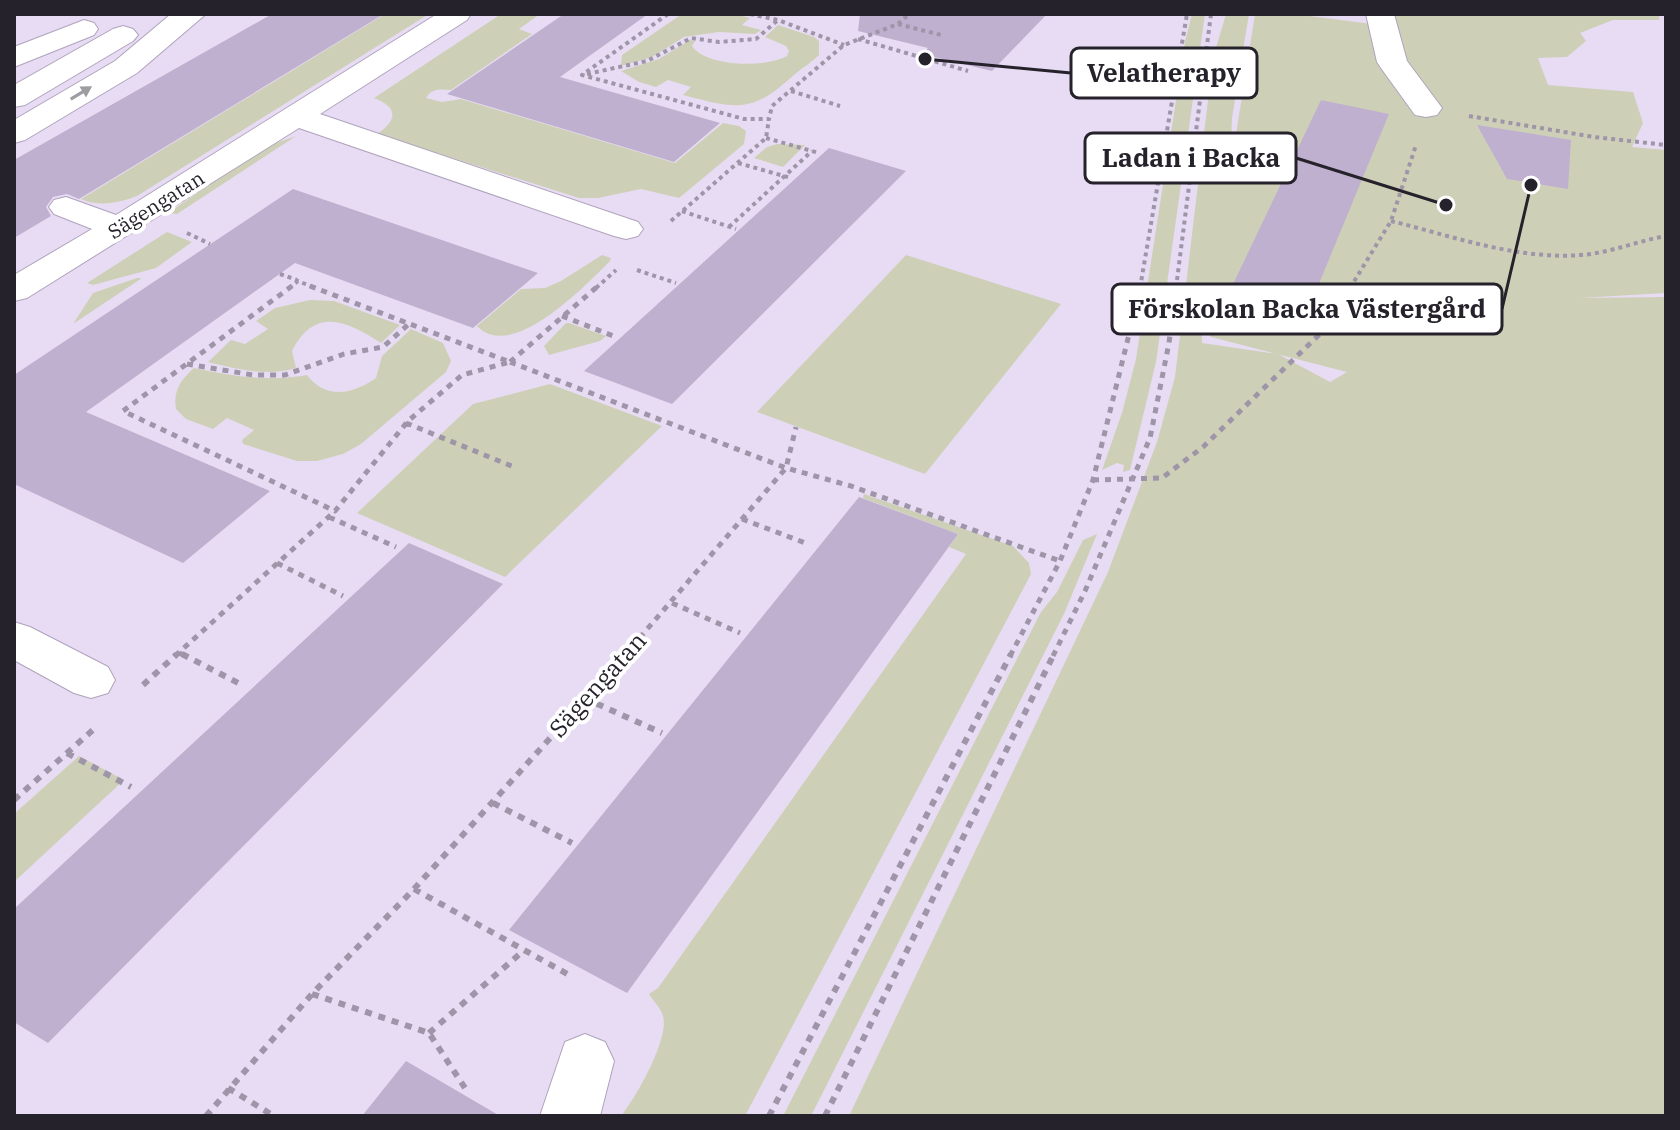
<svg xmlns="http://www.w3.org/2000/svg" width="1680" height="1130" viewBox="0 0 1680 1130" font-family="'IBM Plex Serif',serif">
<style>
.green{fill:#cdd0b7;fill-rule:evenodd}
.building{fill:#bfb0cf}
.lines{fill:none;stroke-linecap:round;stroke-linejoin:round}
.minor-casing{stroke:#afa3bb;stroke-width:2}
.path-far2{stroke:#9e95a8;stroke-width:4;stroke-dasharray:4 4;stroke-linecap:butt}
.path-far1{stroke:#9e95a8;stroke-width:5;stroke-dasharray:6 6;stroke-linecap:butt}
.path{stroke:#9e95a8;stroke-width:6;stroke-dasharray:7 7;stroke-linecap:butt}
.minor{fill:#fff;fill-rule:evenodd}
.oneway{fill:#9d9ca0}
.labels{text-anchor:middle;stroke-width:8;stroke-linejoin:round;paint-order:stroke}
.far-street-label{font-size:20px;fill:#26222b;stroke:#fff}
.street-label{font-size:24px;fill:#26222b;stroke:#fff}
.leader{fill:none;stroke:#26222b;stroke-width:3}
.callout-dot{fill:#26222b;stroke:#fff;stroke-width:3}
.callout{fill:#fff;stroke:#26222b;stroke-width:3}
.callout-label{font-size:26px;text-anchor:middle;font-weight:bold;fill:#26222b}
</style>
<rect width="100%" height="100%" fill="#e8dcf4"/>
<!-- green -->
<path class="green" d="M 385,14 L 429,14 L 137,196 C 119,203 99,207 81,199 Z
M 501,14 L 540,14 L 519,29 L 532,34 L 451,90 C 440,89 432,88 426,98 L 442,102 L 461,99 L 675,163 L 723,123 L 739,126 L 746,131 L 744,144 L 679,198 L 641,189 L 598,198 L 579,198 L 377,134 C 398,120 398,107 374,98 Z
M 682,14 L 735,14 L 750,18 L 742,25 L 761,30 L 755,34 L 719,32 L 684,37 L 652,57 L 621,66 L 622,55 Z
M 1192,14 L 1205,14 L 1156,362 L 1130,470 L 1123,472 L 1124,465 L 1117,463 L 1102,470 L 1122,413 L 1136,359 L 1185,42 Z
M 1226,14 L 1249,14 L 1232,118 L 1230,172 L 1255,14 L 1294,14 L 1388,26 L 1385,14 L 1660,14 L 1659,20 L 1613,20 L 1580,33 L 1586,41 L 1567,57 L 1538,58 L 1548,85 L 1633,92 L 1643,123 L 1632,147 L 1666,150 L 1666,293 L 1580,298 L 1666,297 L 1666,1116 L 849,1116 L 1108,572 L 1157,442 L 1175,377 L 1213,58 ZM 1201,321 L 1211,337 L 1347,372 L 1330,382 L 1278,354 L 1202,343 Z
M 778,25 L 814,37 L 819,41 L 819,55 C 811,63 802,68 794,75 C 751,114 737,109 683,95 L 691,87 L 668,80 L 656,87 L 639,82 L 621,71 L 659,59 L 690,40 L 695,41 L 692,46 C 706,67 766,68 787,56 L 789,51 L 786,46 L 765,37 Z
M 296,136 L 177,214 L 168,213 L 265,147 Z
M 777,144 L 805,145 L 783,167 L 754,158 L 767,147 Z
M 167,232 L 192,242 L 156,268 L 93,285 L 87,283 Z
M 602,255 L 611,258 L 610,261 C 586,285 512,363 477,326 L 521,289 L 545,288 L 561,281 Z
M 906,255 L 1061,304 L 925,474 L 757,412 Z
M 137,278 L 142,278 L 73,324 L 93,293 Z
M 310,300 L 334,301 L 400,325 L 381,343 C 347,321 315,306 292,351 L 296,368 C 268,377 236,369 208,362 L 231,340 L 245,344 L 268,329 L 256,321 L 275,308 Z
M 566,323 L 569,323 L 606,336 L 600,341 L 549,355 L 544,346 Z
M 411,329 L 443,343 L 451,361 L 446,372 L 361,444 L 343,454 L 317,461 L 297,461 L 243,444 L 242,440 L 254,430 L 227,418 L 213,429 L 186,419 L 176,409 C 173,392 180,380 194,368 C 232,376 268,382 307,375 C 326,400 353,394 376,378 L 382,356 Z
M 550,384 L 662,426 L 505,577 L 357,513 L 473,404 Z
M 864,494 L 1013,546 L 1029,563 L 1031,574 L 745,1116 L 621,1116 C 635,1099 670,1038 663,1016 C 661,1008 653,1001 649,994 L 658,988 L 966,554 L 949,547 L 958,534 L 863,498 Z
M 1097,534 L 1064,614 L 811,1116 L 783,1116 L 1041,612 L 1057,592 L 1083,540 Z
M 79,756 L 124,780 L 14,882 L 14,814 Z"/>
<!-- building -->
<path class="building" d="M 272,14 L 384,14 L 79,199 L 67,194 L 53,197 L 46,207 L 51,216 L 14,238 L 14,160 Z
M 564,14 L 648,14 L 560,77 L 720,123 L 674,162 L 447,94 Z
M 860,14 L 1047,14 L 992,71 L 922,54 L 928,48 L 858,31 Z
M 1321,100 L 1389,114 L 1304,320 L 1225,301 Z
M 1477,125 L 1571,140 L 1568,189 L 1507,179 Z
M 829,148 L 906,171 L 672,404 L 584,371 Z
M 293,189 L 538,273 L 473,328 L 295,263 L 86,412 L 270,491 L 183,563 L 14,484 L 14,375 Z
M 859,497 L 958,534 L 627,993 L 509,930 Z
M 409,543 L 503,584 L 48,1043 L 14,1022 L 14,909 Z
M 406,1061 L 500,1116 L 362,1116 Z"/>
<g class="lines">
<defs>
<path id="minor" d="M 171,14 L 206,14 L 137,73 L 25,140 L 14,143 L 14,120 L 115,61 Z
M 437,14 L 471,14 L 467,20 L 320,114 L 638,222 L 643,229 L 638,236 L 626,239 L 614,236 L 299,128 L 27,298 L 14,301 L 14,275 L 92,229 L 54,214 L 49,207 L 54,200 L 66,197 L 116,215 Z
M 1366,14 L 1394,14 L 1407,61 L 1442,108 L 1437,115 L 1426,117 L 1415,115 L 1381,68 L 1377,62 Z
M 84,20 L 94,23 L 98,29 L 94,35 L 14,67 L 14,47 Z
M 123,26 L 133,29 L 138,35 L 133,41 L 25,105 L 14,107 L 14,85 L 113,29 Z
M 14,622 L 30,627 L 108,667 L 115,680 L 108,693 L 91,698 L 74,693 L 14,660 Z
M 585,1034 L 605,1042 L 614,1061 L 600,1116 L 540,1116 L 565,1042 Z"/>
</defs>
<!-- minor casing -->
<use href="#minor" class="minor-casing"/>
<!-- path-far2 -->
<path class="path-far2" d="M 668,14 L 582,75 L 744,119 L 769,119 L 772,106 L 844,45 L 898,24 L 909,14
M 750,14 L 778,20 L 844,45
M 898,24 L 941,35
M 858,39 L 968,71
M 587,74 L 647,61 L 691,38 L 719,42 L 756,39 L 778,20
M 791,91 L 840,106
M 1469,116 L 1594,137 L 1666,145
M 766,138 L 819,153
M 738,163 L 791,178
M 682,211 L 736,229
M 671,221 L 766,138 L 769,119
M 1391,221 C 1452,236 1517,260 1581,255 C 1610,253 1637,241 1666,236
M 729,227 L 812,151
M 187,233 L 210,244
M 637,270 L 676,283
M 280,274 L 297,280
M 289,288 L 298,281 L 315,288
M 596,288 L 616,270
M 1140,288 L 1187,14
M 1176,288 L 1211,14
M 1350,288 L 1391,221 L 1416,145"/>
<!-- path-far1 -->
<path class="path-far1" d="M 292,286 L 123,411 L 335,511 L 408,421 L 462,375 L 510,362
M 310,286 L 510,362
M 562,316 L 616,337
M 510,362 L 786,468 L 851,486 L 1060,561
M 510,362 L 598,286
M 187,364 L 253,375 L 285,375 L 344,354 L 383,347 L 409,324
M 406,423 L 514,467
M 1093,480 L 1162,478 L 1203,447 L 1325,329 L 1352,286
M 329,517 L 396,547
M 742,519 L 808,544
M 277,563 L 343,596
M 672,603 L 740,633
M 179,653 L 186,656
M 175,656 L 335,511
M 624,656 L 786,468 L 796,427
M 1010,656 L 1060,561 L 1093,480 L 1141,286
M 1053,656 L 1085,591 L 1150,438 L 1169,343 L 1176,286"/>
<!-- path -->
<path class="path" d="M 182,654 L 244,686
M 143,685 L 177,654
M 584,698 L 662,733
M 67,753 L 131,787
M 14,800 L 94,729
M 493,803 L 572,843
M 414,889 L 571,976
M 312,994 L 429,1033 L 465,1088
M 429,1033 L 522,952
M 228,1088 L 274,1116
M 206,1116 L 312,994 L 414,889 L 626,654
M 769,1116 L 1011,654
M 825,1116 L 1054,654"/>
<!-- minor -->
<use href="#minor" class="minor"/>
</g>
<!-- one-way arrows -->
<defs><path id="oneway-solid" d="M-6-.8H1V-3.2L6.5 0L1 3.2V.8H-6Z" transform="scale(2)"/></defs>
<use class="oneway" href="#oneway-solid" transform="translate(81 93) rotate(-31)"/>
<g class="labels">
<!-- far-street labels -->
<g class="far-street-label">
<text transform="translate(156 205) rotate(-32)" y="7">Sägengatan</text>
</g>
<!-- street labels -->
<g class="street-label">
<text transform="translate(598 685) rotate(-48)" y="8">Sägengatan</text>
</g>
</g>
<!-- callouts -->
<path class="leader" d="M925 59L1071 73M1446 205L1296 158M1531 185L1502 309"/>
<g class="callout-dot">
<circle cx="925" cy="59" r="8"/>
<circle cx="1446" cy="205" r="8"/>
<circle cx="1531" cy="185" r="8"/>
</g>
<g class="callout">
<rect x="1071" y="48" width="186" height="50" rx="8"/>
<rect x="1085" y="133" width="211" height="50" rx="8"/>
<rect x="1112" y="284" width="390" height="50" rx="8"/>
</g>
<g class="callout-label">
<text x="1164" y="82">Velatherapy</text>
<text x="1191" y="167">Ladan i Backa</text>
<text x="1307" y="318">Förskolan Backa Västergård</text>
</g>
<!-- border -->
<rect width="1680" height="1130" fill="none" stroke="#26222b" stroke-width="32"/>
</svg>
